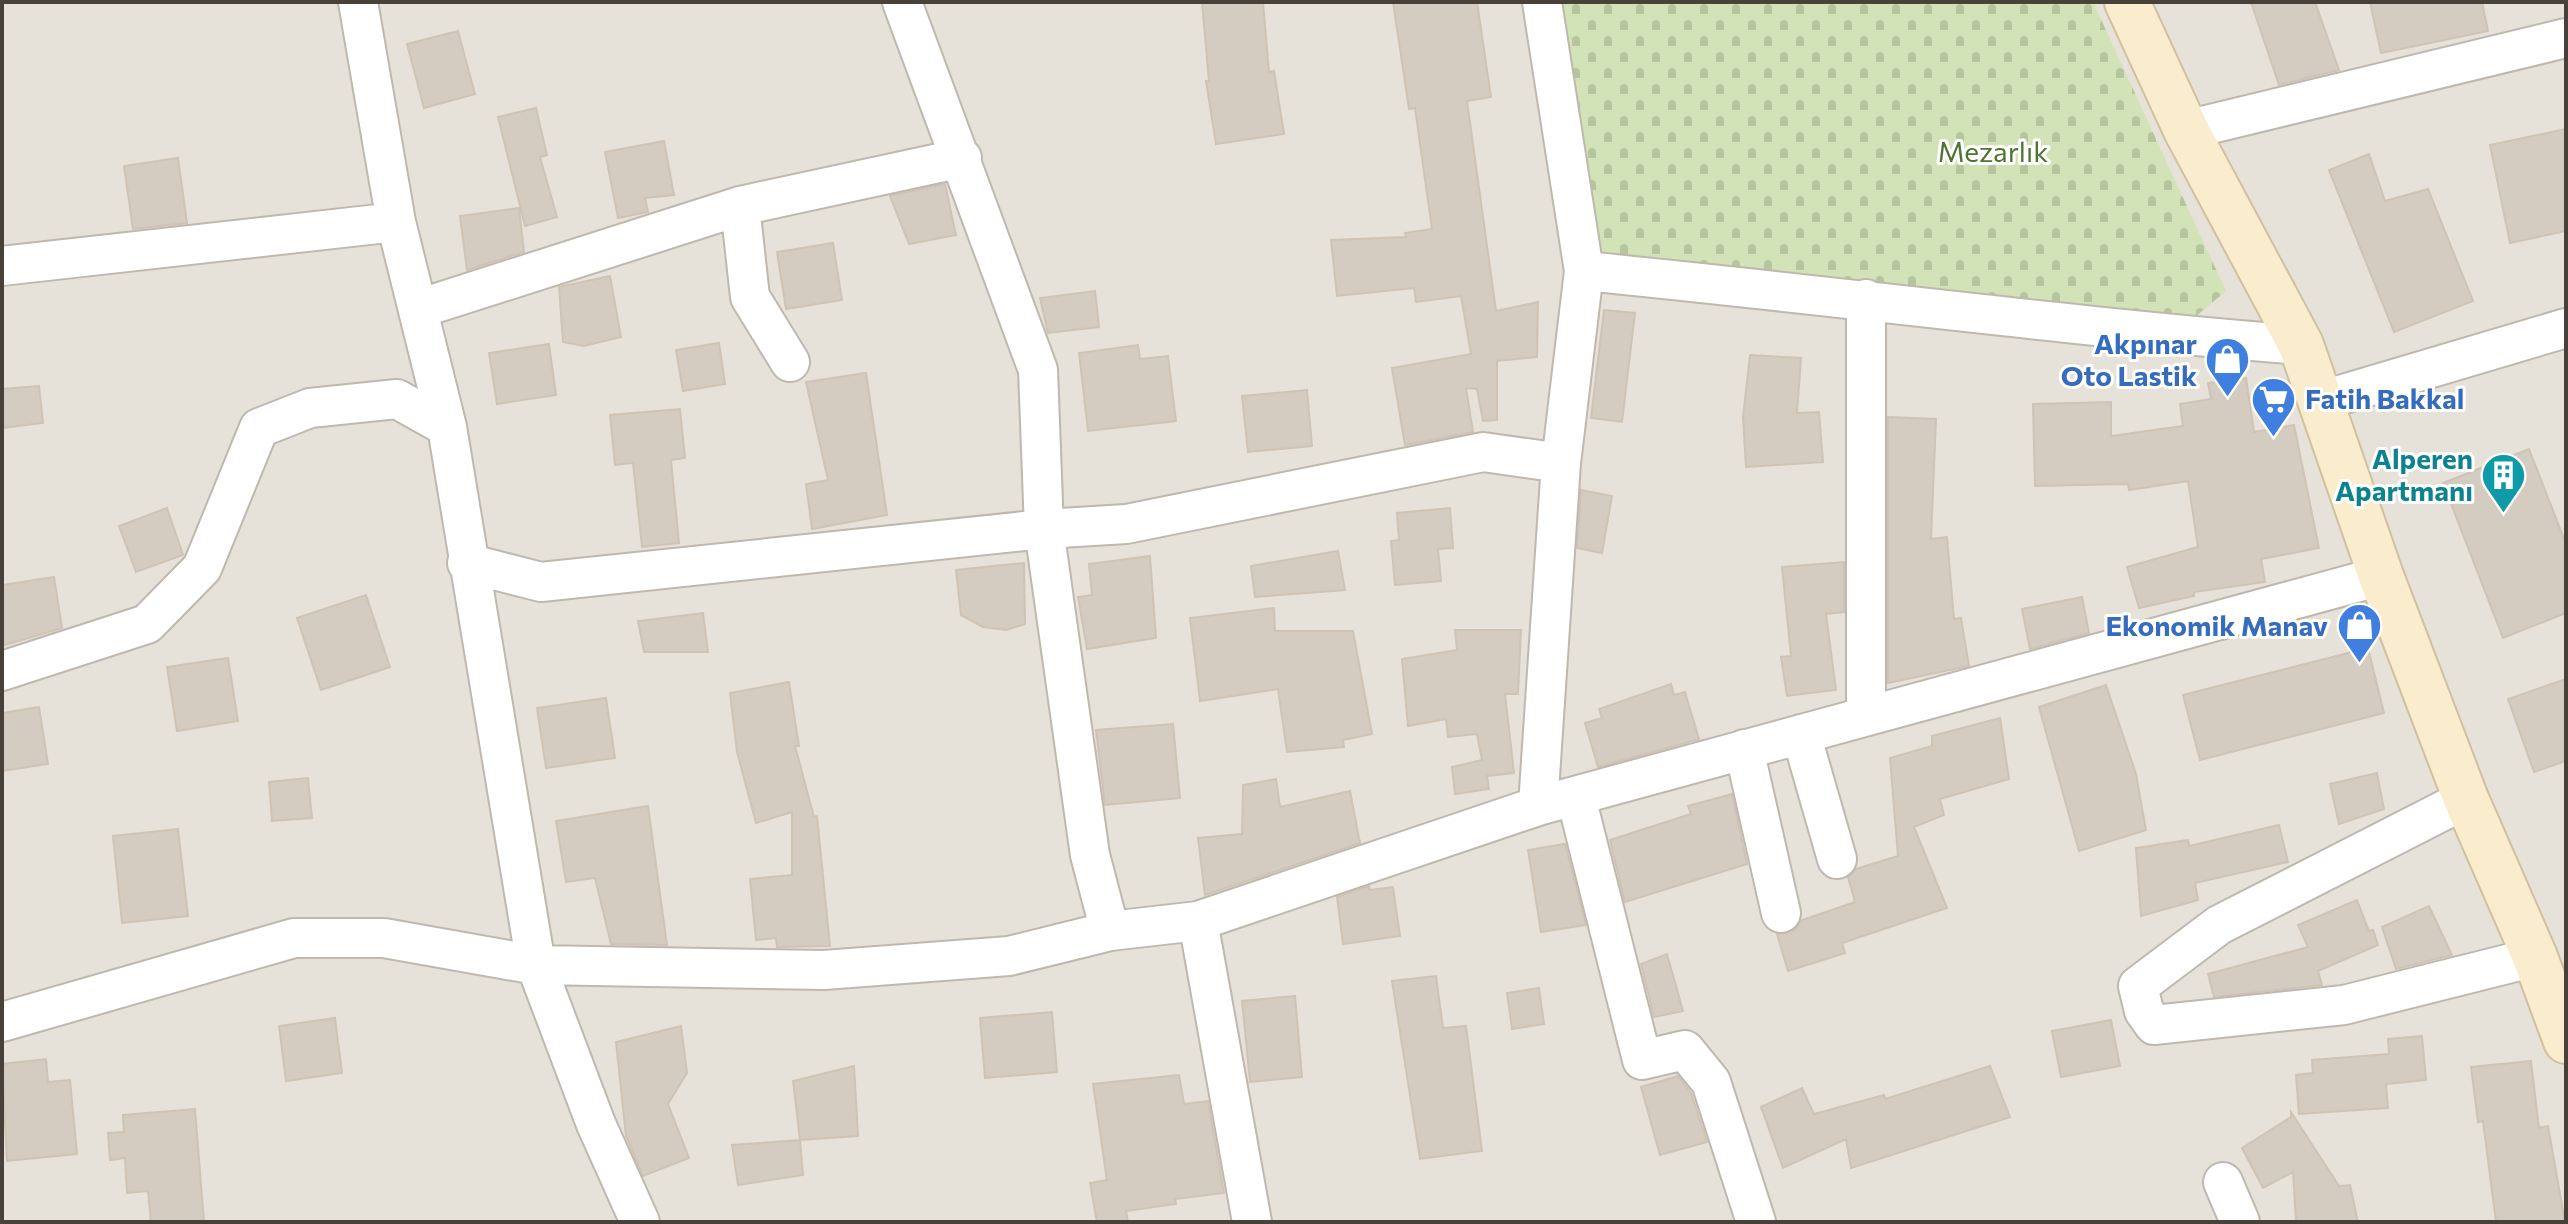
<svg xmlns="http://www.w3.org/2000/svg" width="2568" height="1224" viewBox="0 0 2568 1224" font-family="Commissioner,sans-serif">
<style>
.residential{fill:#e7e2d9}
.cemetery{fill:url(#cemetery-stones)}
.building{fill:#d4ccc1;stroke:#cfc3b4;stroke-width:2}
.lines{fill:none;stroke-linecap:round;stroke-linejoin:round}
.street-casing{stroke:#bfb8ae;stroke-width:42}
.secondary-casing{stroke:#cfc09e;stroke-width:48}
.street{stroke:#fff;stroke-width:38}
.secondary{stroke:#faedce;stroke-width:44}
.labels{text-anchor:middle;stroke-width:6;stroke-linejoin:round;paint-order:stroke}
.park-label{font-size:28px;fill:#4d7431;stroke:#fff}
.shop-label{font-size:28px;font-weight:bold;fill:#366cbe;stroke:#fff;text-anchor:end}
.culture-label{font-size:28px;font-weight:bold;fill:#0d838f;stroke:#fff;text-anchor:end}
</style>
<defs>
<pattern id="cemetery-stones" width="16" height="16" patternUnits="userSpaceOnUse" patternTransform="scale(2)"><rect width="16" height="16" fill="#d2e4b7"/><path d="M2 7V4a2 2 0 0 1 4 0v3zM10 15v-3a2 2 0 0 1 4 0v3z" fill="#b6c59e"/></pattern>
</defs>
<rect width="100%" height="100%" fill="#f4f0ea"/>
<!-- residential -->
<path class="residential" d="M 2,2 L 2566,2 L 2566,1222 L 2,1222 Z"/>
<!-- cemetery -->
<path class="cemetery" d="M 1542,2 L 2093,2 L 2226,291 L 2195,317 L 1584,271 Z"/>
<!-- building -->
<path class="building" d="M 1202,2 L 1263,2 L 1269,72 L 1274,71 L 1284,134 L 1216,144 L 1206,81 L 1209,81 Z
M 1393,2 L 1477,2 L 1491,97 L 1467,101 L 1496,311 L 1538,302 L 1537,357 L 1497,361 L 1497,420 L 1483,421 L 1477,389 L 1466,388 L 1473,432 L 1405,445 L 1392,368 L 1471,354 L 1461,296 L 1416,302 L 1414,288 L 1337,296 L 1331,240 L 1406,237 L 1405,233 L 1432,229 L 1415,108 L 1409,109 Z
M 2251,2 L 2315,2 L 2339,70 L 2279,85 Z
M 2370,2 L 2482,2 L 2488,31 L 2381,53 Z
M 458,31 L 475,94 L 424,108 L 407,44 Z
M 536,108 L 547,155 L 540,157 L 557,217 L 525,226 L 498,117 Z
M 2566,129 L 2566,231 L 2510,243 L 2490,145 Z
M 664,141 L 674,195 L 645,198 L 648,212 L 618,218 L 605,152 Z
M 2369,154 L 2385,201 L 2428,189 L 2473,301 L 2394,332 L 2329,170 Z
M 178,158 L 187,223 L 133,229 L 124,166 Z
M 945,184 L 956,235 L 909,244 L 890,196 Z
M 519,208 L 524,252 L 467,270 L 460,216 Z
M 833,243 L 842,300 L 786,309 L 777,252 Z
M 610,276 L 621,337 L 584,346 L 563,342 L 559,287 Z
M 1095,291 L 1099,327 L 1048,333 L 1040,298 Z
M 1604,310 L 1635,313 L 1622,422 L 1591,418 Z
M 719,343 L 725,384 L 683,391 L 676,350 Z
M 549,344 L 556,395 L 497,404 L 489,353 Z
M 1138,345 L 1140,359 L 1168,356 L 1176,421 L 1088,431 L 1079,353 Z
M 1750,355 L 1801,358 L 1797,413 L 1819,412 L 1823,462 L 1746,467 L 1743,417 Z
M 866,373 L 887,515 L 812,529 L 806,484 L 828,480 L 806,382 Z
M 2246,378 L 2254,432 L 2294,425 L 2319,548 L 2261,559 L 2265,582 L 2194,592 L 2194,596 L 2139,608 L 2127,567 L 2198,547 L 2188,481 L 2129,490 L 2128,484 L 2035,486 L 2033,404 L 2111,402 L 2111,436 L 2183,426 L 2180,404 L 2211,399 L 2208,383 Z
M 39,386 L 43,423 L 2,428 L 2,389 Z
M 1307,390 L 1312,446 L 1248,452 L 1242,396 Z
M 680,409 L 685,458 L 671,460 L 679,543 L 642,547 L 633,463 L 615,465 L 610,415 Z
M 1888,417 L 1936,419 L 1931,539 L 1947,537 L 1954,619 L 1961,618 L 1969,666 L 1888,683 Z
M 2529,449 L 2566,544 L 2566,613 L 2503,638 L 2443,483 Z
M 1581,490 L 1612,496 L 1602,553 L 1577,548 Z
M 167,508 L 183,555 L 136,572 L 119,526 Z
M 1450,508 L 1453,548 L 1438,549 L 1441,581 L 1395,585 L 1391,541 L 1399,540 L 1397,513 Z
M 1338,551 L 1345,590 L 1255,597 L 1251,566 Z
M 1150,556 L 1156,638 L 1087,649 L 1078,597 L 1092,595 L 1089,564 Z
M 1844,562 L 1844,612 L 1826,614 L 1836,690 L 1787,696 L 1781,657 L 1791,656 L 1782,567 Z
M 1024,563 L 1025,624 L 1006,630 L 983,627 L 961,615 L 956,570 Z
M 54,577 L 62,628 L 2,646 L 2,585 Z
M 366,595 L 390,667 L 321,690 L 297,618 Z
M 2082,597 L 2089,633 L 2030,649 L 2022,609 Z
M 1274,608 L 1275,631 L 1353,631 L 1372,734 L 1343,740 L 1344,747 L 1287,752 L 1278,689 L 1200,701 L 1190,618 Z
M 703,613 L 708,652 L 644,652 L 638,621 Z
M 1455,630 L 1521,630 L 1518,694 L 1505,694 L 1514,773 L 1487,776 L 1489,789 L 1455,794 L 1452,767 L 1482,760 L 1477,734 L 1448,737 L 1446,719 L 1408,726 L 1402,659 L 1457,650 Z
M 2368,648 L 2384,713 L 2200,760 L 2183,695 Z
M 228,658 L 238,721 L 177,731 L 167,667 Z
M 2566,679 L 2566,761 L 2534,772 L 2508,699 Z
M 789,682 L 799,746 L 795,746 L 814,817 L 817,816 L 830,946 L 777,947 L 776,938 L 756,940 L 750,879 L 792,875 L 792,812 L 756,823 L 737,752 L 730,693 Z
M 1671,684 L 1674,695 L 1685,692 L 1699,739 L 1598,767 L 1585,723 L 1602,718 L 1599,709 Z
M 2106,685 L 2136,774 L 2146,830 L 2079,851 L 2039,707 Z
M 606,698 L 615,758 L 546,768 L 537,708 Z
M 39,707 L 48,764 L 2,771 L 2,713 Z
M 2000,718 L 2009,779 L 1940,799 L 1944,815 L 1914,827 L 1947,908 L 1842,943 L 1845,953 L 1788,971 L 1777,934 L 1795,930 L 1802,920 L 1855,902 L 1848,877 L 1856,869 L 1898,856 L 1890,758 L 1932,746 L 1932,736 Z
M 1173,724 L 1180,798 L 1105,805 L 1096,730 Z
M 2377,773 L 2384,809 L 2339,824 L 2330,784 Z
M 308,778 L 312,818 L 272,821 L 269,782 Z
M 1276,779 L 1280,807 L 1350,791 L 1360,843 L 1205,895 L 1198,838 L 1242,834 L 1243,785 Z
M 1732,794 L 1747,864 L 1625,902 L 1610,840 L 1691,814 L 1688,806 Z
M 648,806 L 667,945 L 611,944 L 595,878 L 566,882 L 556,821 Z
M 2279,825 L 2288,862 L 2195,883 L 2198,900 L 2141,916 L 2136,848 L 2188,840 L 2189,846 Z
M 178,829 L 188,916 L 122,923 L 113,836 Z
M 1565,844 L 1586,925 L 1541,932 L 1528,850 Z
M 1369,886 L 1370,890 L 1393,887 L 1400,936 L 1343,944 L 1337,897 Z
M 2357,900 L 2369,931 L 2373,930 L 2378,945 L 2318,971 L 2322,985 L 2214,997 L 2208,974 L 2308,947 L 2298,925 Z
M 2429,906 L 2452,955 L 2396,969 L 2382,927 Z
M 1667,954 L 1683,1011 L 1654,1017 L 1641,964 Z
M 1436,976 L 1443,1028 L 1466,1026 L 1482,1151 L 1420,1159 L 1392,981 Z
M 1539,988 L 1544,1024 L 1512,1029 L 1507,993 Z
M 1295,996 L 1302,1077 L 1250,1082 L 1242,1001 Z
M 1052,1012 L 1057,1072 L 985,1078 L 980,1018 Z
M 335,1018 L 342,1073 L 286,1081 L 279,1026 Z
M 2111,1020 L 2120,1066 L 2061,1077 L 2052,1031 Z
M 681,1026 L 687,1073 L 668,1104 L 689,1158 L 643,1176 L 626,1136 L 616,1042 Z
M 2422,1036 L 2426,1080 L 2386,1084 L 2388,1108 L 2299,1114 L 2296,1075 L 2313,1073 L 2312,1060 L 2389,1054 L 2388,1039 Z
M 46,1059 L 48,1082 L 70,1080 L 77,1154 L 7,1161 L 2,1064 Z
M 2531,1061 L 2539,1128 L 2548,1126 L 2565,1222 L 2496,1222 L 2483,1121 L 2478,1122 L 2471,1067 Z
M 854,1066 L 858,1136 L 800,1140 L 793,1081 Z
M 1990,1066 L 2010,1117 L 1851,1168 L 1846,1139 L 1783,1168 L 1761,1107 L 1802,1088 L 1814,1114 L 1884,1095 L 1885,1099 Z
M 1179,1075 L 1184,1104 L 1208,1101 L 1224,1193 L 1175,1199 L 1176,1204 L 1126,1211 L 1128,1222 L 1097,1222 L 1090,1183 L 1107,1180 L 1093,1084 Z
M 1678,1076 L 1691,1093 L 1707,1142 L 1660,1155 L 1641,1087 Z
M 195,1109 L 204,1222 L 151,1222 L 148,1191 L 127,1193 L 125,1158 L 110,1160 L 108,1133 L 124,1132 L 123,1115 Z
M 2291,1112 L 2339,1186 L 2350,1185 L 2358,1222 L 2296,1222 L 2293,1172 L 2263,1188 L 2242,1148 L 2291,1117 Z
M 800,1140 L 803,1175 L 738,1185 L 732,1145 Z"/>
<g class="lines">
<defs>
<path id="street" d="M 358,2 L 396,222 L 447,427 L 536,965 L 824,970 L 1009,956 L 1110,931 L 1198,921 L 1538,806 L 2381,576
M 902,2 L 1038,370 L 1044,529 L 1090,855 L 1110,931
M 2186,130 L 2566,38
M 740,206 L 750,297 L 790,362
M 2,266 L 396,222
M 1584,271 C 1823,294 2061,326 2301,345
M 1866,299 L 1866,716
M 418,309 L 740,206 L 962,158
M 2320,401 L 2566,328
M 467,563 L 541,582 L 1044,529 L 1126,524 L 1483,452 L 1561,463
M 2,671 L 147,624 L 202,568 L 259,428 L 310,408 L 397,399 L 447,427
M 1801,734 L 1837,859
M 1744,749 L 1781,913
M 1576,797 L 1642,1060 L 1685,1050 L 1711,1082 L 1756,1222
M 2466,799 L 2219,925 L 2138,986 L 2144,1011 L 2154,1025 L 2344,1005 L 2535,957
M 1538,806 L 1561,463 L 1584,271 L 1542,2
M 1198,921 L 1252,1222
M 2,1022 L 294,938 L 384,938 L 536,965 L 596,1124 L 640,1222
M 2223,1182 L 2240,1222"/>
<path id="secondary" d="M 2127,2 L 2186,130 L 2301,345 L 2381,576 L 2466,799 L 2535,957 L 2566,1041"/>
</defs>
<!-- street casing -->
<use href="#street" class="street-casing"/>
<!-- secondary casing -->
<use href="#secondary" class="secondary-casing"/>
<!-- street -->
<use href="#street" class="street"/>
<!-- secondary -->
<use href="#secondary" class="secondary"/>
</g>
<!-- icons -->
<defs>
<symbol id="shop-pin" viewBox="-11 -11 22 30"><path d="M0 17L-7.5 6A9.5 9.5 0 1 1 7.5 6Z" fill="#3f7fe0" stroke="#fff"/><path d="M-5-2.5h2.3a2.7 3.5 0 0 1 5.4 0H5L5.5 6h-11ZM-1.5-2.5h3a1.5 2.3 0 0 0-3 0Z" fill="#fff"/></symbol>
<symbol id="supermarket-pin" viewBox="-11 -11 22 30"><path d="M0 17L-7.5 6A9.5 9.5 0 1 1 7.5 6Z" fill="#3f7fe0" stroke="#fff"/><path d="M-6-5.5h2.5l.6 2H6L4.5 2H-2.5L-4.4-4H-6ZM-1.5 3.2a1.3 1.3 0 1 0 .1 0ZM3 3.2a1.3 1.3 0 1 0 .1 0Z" fill="#fff"/></symbol>
<symbol id="building-pin" viewBox="-11 -11 22 30"><path d="M0 17L-7.5 6A9.5 9.5 0 1 1 7.5 6Z" fill="#0f9aa8" stroke="#fff"/><path d="M-4-6H4V6H1V3H-1V6H-4ZM-2.5-4.3h1.7v1.8h-1.7ZM.8-4.3h1.7v1.8H.8ZM-2.5-1h1.7V.8h-1.7ZM.8-1h1.7V.8H.8Z" fill="#fff"/></symbol>
</defs>
<g fill-rule="evenodd">
<use href="#shop-pin" x="2202" y="334" width="51" height="69"/>
<use href="#supermarket-pin" x="2248" y="374" width="51" height="69"/>
<use href="#building-pin" x="2478" y="450" width="51" height="69"/>
<use href="#shop-pin" x="2334" y="600" width="51" height="69"/>
</g>
<g class="labels">
<!-- park labels -->
<g class="park-label">
<text x="1993" y="162">Mezarlık</text>
</g>
<!-- shop labels -->
<g class="shop-label">
<text x="2197" y="354">Akpınar<tspan x="2197" dy="32">Oto Lastik</tspan></text>
<text x="2305" y="409" text-anchor="start">Fatih Bakkal</text>
<text x="2328" y="636">Ekonomik Manav</text>
</g>
<!-- culture labels -->
<g class="culture-label">
<text x="2473" y="469">Alperen<tspan x="2473" dy="32">Apartmanı</tspan></text>
</g>
</g>
<!-- border -->
<rect width="2568" height="1224" fill="none" stroke="#474139" stroke-width="8"/>
</svg>
